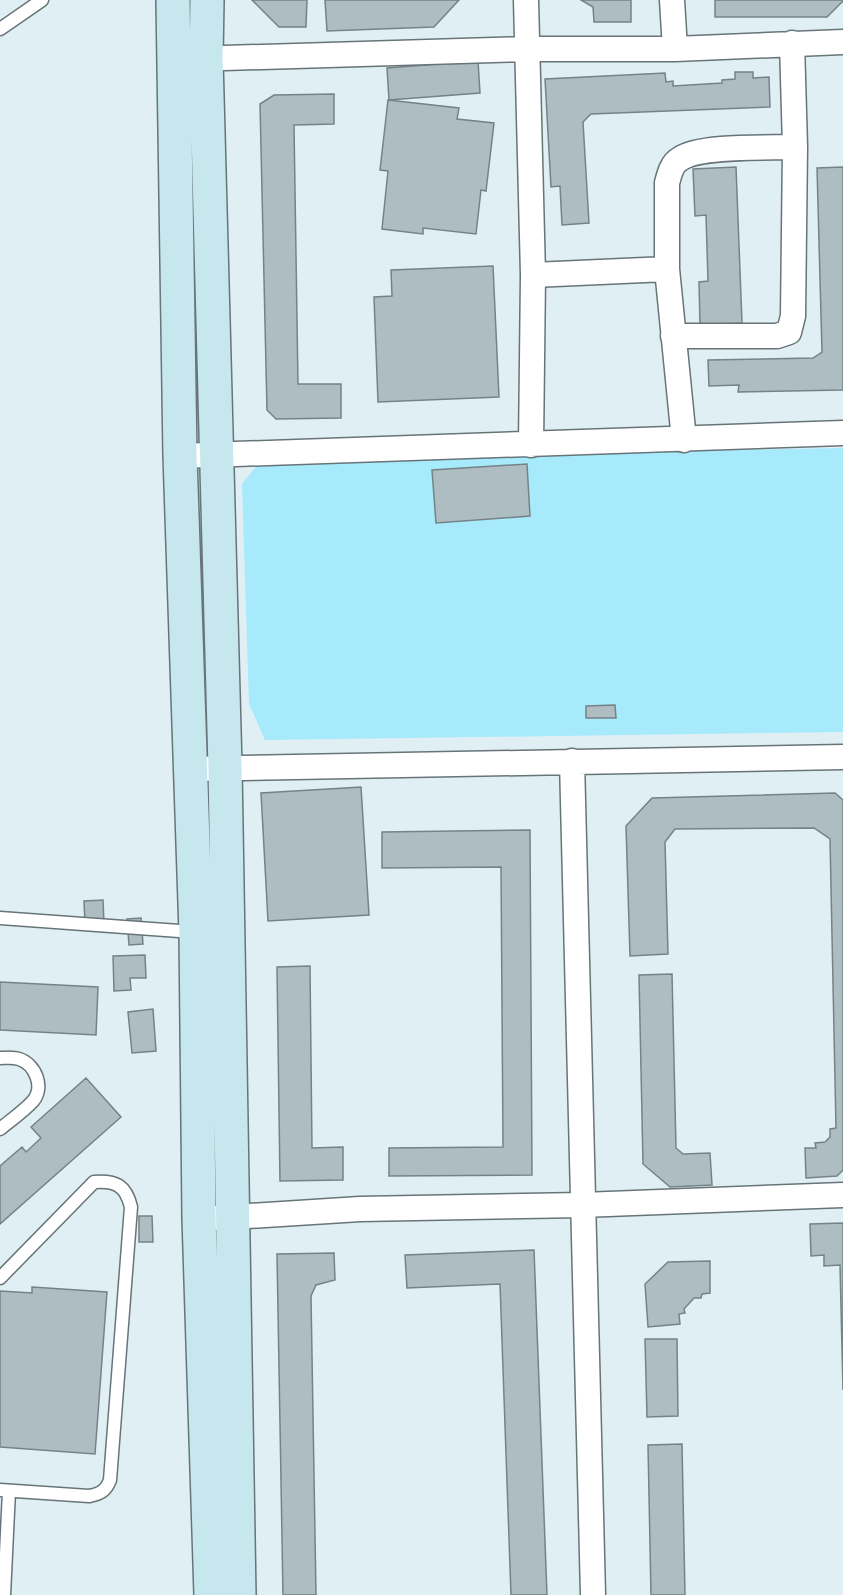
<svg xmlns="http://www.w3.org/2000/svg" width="843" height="1595" viewBox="0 0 843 1595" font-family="'Source Sans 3',sans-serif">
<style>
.green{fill:#a6eafc}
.building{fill:#aebdc1;stroke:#758387;stroke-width:1.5}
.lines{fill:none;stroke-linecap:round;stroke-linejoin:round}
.lane-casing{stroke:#677478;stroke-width:15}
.street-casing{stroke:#677478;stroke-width:27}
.secondary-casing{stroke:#677478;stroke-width:36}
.lane{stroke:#fff;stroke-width:12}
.street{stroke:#fff;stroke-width:24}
.secondary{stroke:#c7e7ef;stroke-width:33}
</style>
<rect width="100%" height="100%" fill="#e0eff4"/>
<!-- green -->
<path class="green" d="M 843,448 L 843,732 L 265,740 L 249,704 L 242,484 L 262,459 Z"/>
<!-- building -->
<path class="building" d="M 252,0 L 307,0 L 306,27 L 279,27 Z
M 325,0 L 459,0 L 434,27 L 327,31 Z
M 581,0 L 631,0 L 631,22 L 594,22 L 593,7 Z
M 715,0 L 843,0 L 843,1 L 827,17 L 715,17 Z
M 478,61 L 480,93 L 389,100 L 387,68 Z
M 735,72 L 753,72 L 753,78 L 769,77 L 770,107 L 591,114 L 583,122 L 589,223 L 562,225 L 560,186 L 551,187 L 545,79 L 665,73 L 666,82 L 673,81 L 673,86 L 722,83 L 722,80 L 735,79 Z
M 334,94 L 334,124 L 294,125 L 298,384 L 341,384 L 341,418 L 276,419 L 267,410 L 260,104 L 274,95 Z
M 388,100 L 459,108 L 457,119 L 494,123 L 486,191 L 481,190 L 476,234 L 423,228 L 423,234 L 382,229 L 388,171 L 380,170 Z
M 736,167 L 742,323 L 700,325 L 699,282 L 708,281 L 706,215 L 695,216 L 693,169 Z
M 843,167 L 843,390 L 738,392 L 739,385 L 709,386 L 708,360 L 813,358 L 822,352 L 817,168 Z
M 493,266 L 499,397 L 378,402 L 374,297 L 392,296 L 391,270 Z
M 527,464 L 530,516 L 436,523 L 432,470 Z
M 615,705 L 616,718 L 586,718 L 586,706 Z
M 361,787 L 369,915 L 268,921 L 261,793 Z
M 835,793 L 843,800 L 843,1170 L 837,1176 L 806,1178 L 805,1148 L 816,1148 L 815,1143 L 825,1142 L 830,1137 L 830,1129 L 836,1128 L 830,839 L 814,828 L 675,829 L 665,842 L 668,954 L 630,956 L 626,826 L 652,798 Z
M 530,830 L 532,1175 L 389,1176 L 389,1148 L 503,1147 L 501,867 L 382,868 L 382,832 Z
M 103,900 L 104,924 L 85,925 L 84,901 Z
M 141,918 L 143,944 L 129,945 L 127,919 Z
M 145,955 L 146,978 L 130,978 L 131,990 L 114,991 L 113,956 Z
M 310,966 L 312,1148 L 343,1147 L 343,1180 L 280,1181 L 277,967 Z
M 672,974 L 676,1148 L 683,1154 L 710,1153 L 712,1185 L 670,1187 L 643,1164 L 639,975 Z
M 0,982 L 98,987 L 96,1035 L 0,1030 Z
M 153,1009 L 156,1051 L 132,1053 L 128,1012 Z
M 86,1078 L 121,1117 L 0,1224 L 0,1166 L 22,1147 L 26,1152 L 41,1138 L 31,1127 Z
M 139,1216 L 152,1216 L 153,1242 L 139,1242 Z
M 843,1223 L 843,1390 L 840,1265 L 824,1266 L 824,1255 L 811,1256 L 810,1224 Z
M 534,1250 L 547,1595 L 511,1595 L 500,1284 L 407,1288 L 405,1255 Z
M 334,1253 L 335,1280 L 316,1285 L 311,1296 L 316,1595 L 283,1595 L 277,1254 Z
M 710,1261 L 710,1293 L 702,1294 L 701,1298 L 694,1298 L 684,1309 L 685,1313 L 679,1314 L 680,1324 L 648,1327 L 645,1284 L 668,1262 Z
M 32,1287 L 107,1292 L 95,1454 L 0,1447 L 0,1291 L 32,1293 Z
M 645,1339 L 677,1339 L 678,1416 L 647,1417 Z
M 682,1444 L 685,1595 L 651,1595 L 648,1445 Z"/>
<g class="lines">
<defs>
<path id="lane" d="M 0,29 L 42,0
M 0,918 L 193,932
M 0,1058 C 6,1058 13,1057 19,1059 C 35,1064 45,1087 33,1101 C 24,1111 11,1120 0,1129
M 0,1278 L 94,1182 C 116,1180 126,1186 131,1207 L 110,1480 C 106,1491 100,1494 89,1496 L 0,1490
M 4,1595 L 9,1491"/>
<path id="street" d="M 526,0 L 533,275 L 531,445
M 672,0 L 675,49
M 192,59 L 527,49 L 675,49 L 843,42
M 533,275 L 667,269
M 673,336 L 777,336 L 789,332 L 793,316 L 795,147 L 792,43
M 684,440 L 667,269 L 667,183 C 669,175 672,163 680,159 C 699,145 769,148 795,147
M 180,456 L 843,433
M 572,761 L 593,1595
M 189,769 L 843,757
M 217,1218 L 360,1209 L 582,1205 L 843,1195"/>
<path id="secondary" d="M 173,0 L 180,456 L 196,933 L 199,1218 L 211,1595
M 207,0 L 206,59 L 225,767 L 239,1595"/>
</defs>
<!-- lane casing -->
<use href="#lane" class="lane-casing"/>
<!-- street casing -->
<use href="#street" class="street-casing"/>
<!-- secondary casing -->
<use href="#secondary" class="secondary-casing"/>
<!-- lane -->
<use href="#lane" class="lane"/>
<!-- street -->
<use href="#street" class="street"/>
<!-- secondary -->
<use href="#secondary" class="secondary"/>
</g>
</svg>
